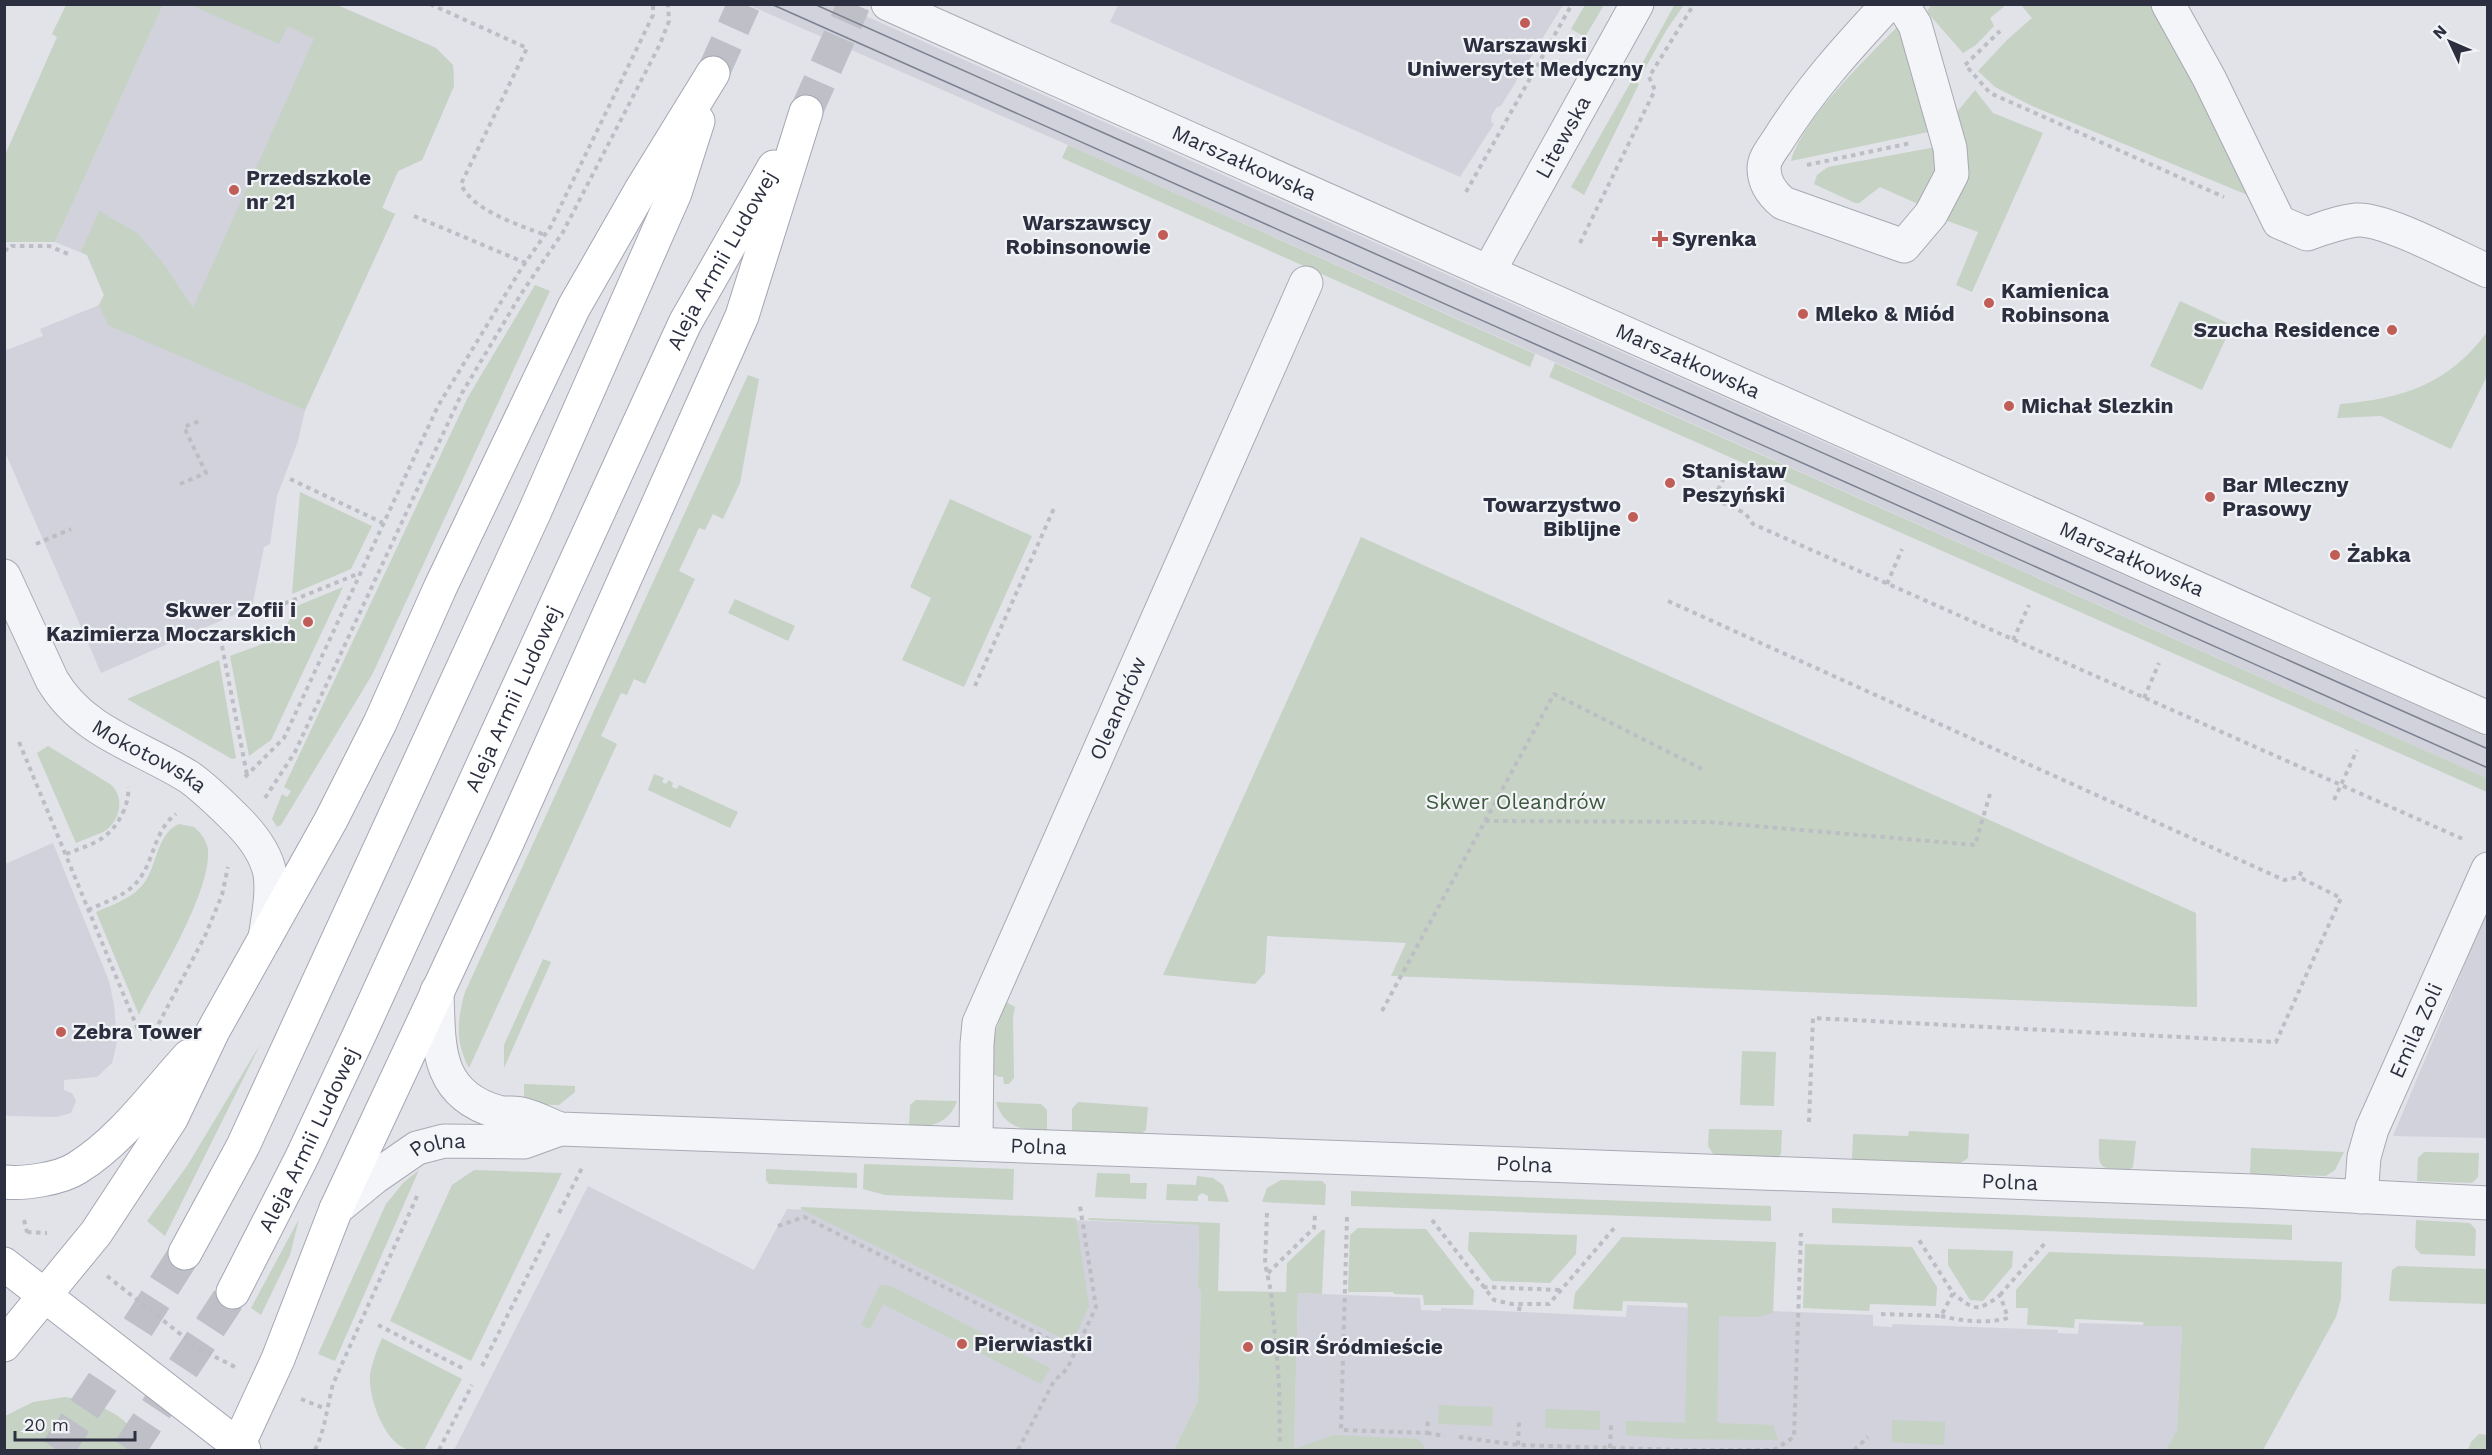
<svg xmlns="http://www.w3.org/2000/svg" width="2492" height="1455" viewBox="0 0 2492 1455" font-family="'Work Sans',sans-serif">
<style>
.built{fill:#d1d2db}
.green{fill:#c5d2c4}
.lines{fill:none;stroke-linecap:round;stroke-linejoin:round}
.major-tunnel{stroke:#bebfc7;stroke-width:33;stroke-dasharray:33 16;stroke-linecap:butt}
.minor-casing{stroke:#a8a9b3;stroke-width:35}
.major-casing{stroke:#a3a6b3;stroke-width:35}
.path{stroke:#bcbec4;stroke-width:4;stroke-dasharray:4.5 4.5;stroke-linecap:butt}
.minor{stroke:#f4f5f8;stroke-width:33}
.major{stroke:#fff;stroke-width:33}
.tram{stroke:#7d8091;stroke-width:1.5}
.poi-dot{fill:#bf5d56;stroke:#f2f3f6;stroke-width:2}
.labels{text-anchor:middle;stroke-width:4.5;stroke-linejoin:round;paint-order:stroke}
.poi-label{font-size:21px;font-weight:bold;fill:#2c2f3f;stroke:#f2f3f6;text-anchor:start}
.street-label{font-size:21px;fill:#2c2f3f;stroke:#f2f3f6}
.park-label{font-size:21px;fill:#3b593c;stroke:#f2f3f6}
</style>
<rect width="100%" height="100%" fill="#e2e3e9"/>
<!-- built -->
<path class="built" d="M 163,5 L 337,5 L 436,48 L 453,65 L 454,86 L 422,160 L 398,171 L 382,208 L 395,214 L 305,410 L 298,441 L 277,496 L 270,544 L 264,547 L 252,607 L 101,673 L 5,452 L 4,351 L 43,336 L 40,329 L 99,305 L 104,295 L 87,255 L 55,242 Z
M 749,5 L 841,5 L 2487,737 L 2487,778 L 1068,145 Z
M 1118,5 L 1563,4 L 1563,5 L 1501,106 L 1497,107 L 1492,115 L 1491,122 L 1494,124 L 1460,177 L 1110,22 Z
M 53,843 L 109,981 L 114,1005 L 117,1042 L 112,1063 L 97,1077 L 64,1080 L 64,1090 L 72,1093 L 76,1101 L 71,1113 L 57,1117 L 11,1116 L 4,1115 L 5,864 Z
M 2487,910 L 2487,1138 L 2393,1136 L 2465,964 Z
M 588,1186 L 754,1270 L 787,1209 L 1199,1225 L 1198,1288 L 1201,1291 L 1198,1401 L 1174,1450 L 454,1450 Z
M 1298,1293 L 1420,1298 L 1421,1310 L 1441,1311 L 1441,1308 L 1626,1317 L 1627,1305 L 1873,1315 L 1873,1326 L 1892,1327 L 1893,1324 L 2058,1330 L 2058,1333 L 2078,1334 L 2079,1323 L 2182,1326 L 2177,1430 L 2166,1450 L 1294,1450 Z"/>
<!-- green -->
<path class="green" d="M 1675,4 L 1684,5 L 1667,29 L 1642,74 L 1638,71 Z
M 66,5 L 163,5 L 55,242 L 5,242 L 5,155 L 57,37 L 52,34 Z
M 191,5 L 337,5 L 436,48 L 453,65 L 454,86 L 422,160 L 398,171 L 382,208 L 395,214 L 305,410 L 108,325 L 99,305 L 104,295 L 87,255 L 81,252 L 99,211 L 137,233 L 163,263 L 193,308 L 314,39 L 288,26 L 279,44 Z
M 1585,5 L 1604,5 L 1585,37 L 1571,29 Z
M 1931,5 L 1931,4 L 2006,5 L 1990,18 L 1994,26 L 1976,45 L 1963,53 L 1927,12 Z
M 2021,5 L 2156,5 L 2250,196 L 2032,106 L 1995,87 L 1978,71 L 2008,39 L 2032,18 Z
M 1901,23 L 1933,131 L 1791,161 C 1804,117 1868,57 1901,23 Z
M 1632,80 L 1639,84 L 1584,195 L 1571,187 Z
M 1975,90 L 1993,113 L 2043,133 L 1972,292 L 1956,285 L 1978,232 L 1942,219 L 1957,112 Z
M 1068,145 L 1535,354 L 1530,367 L 1062,158 Z
M 1936,147 L 1936,175 L 1918,204 L 1880,187 L 1859,203 L 1855,203 L 1814,184 L 1817,175 L 1828,167 Z
M 535,285 L 550,291 L 372,675 L 281,825 L 277,827 L 272,819 L 282,794 L 287,797 L 291,791 L 284,787 L 468,397 Z
M 2180,301 L 2232,325 L 2202,390 L 2150,366 Z
M 2487,332 L 2487,376 L 2451,449 L 2381,416 L 2337,418 L 2340,404 C 2402,399 2449,384 2487,332 Z
M 1555,363 L 2487,778 L 2487,792 L 1549,377 Z
M 748,375 L 759,379 L 740,483 L 723,519 L 713,514 L 705,530 L 699,528 L 679,571 L 695,579 L 645,684 L 634,679 L 627,695 L 621,693 L 601,736 L 617,744 L 469,1068 C 455,1042 457,1020 465,992 Z
M 300,492 L 372,526 L 351,569 L 292,594 Z
M 950,499 L 1032,536 L 964,687 L 902,660 L 931,598 L 910,587 Z
M 1361,537 L 2196,913 L 2197,1007 L 1391,976 L 1406,943 L 1267,936 L 1265,973 L 1255,984 L 1163,975 Z
M 343,587 L 271,740 L 249,756 L 230,656 C 257,645 289,641 292,608 Z
M 735,599 L 795,626 L 788,641 L 728,613 Z
M 219,660 L 236,758 L 232,759 L 127,699 Z
M 48,746 L 110,784 C 126,797 120,822 103,832 C 94,836 85,839 76,843 L 37,753 Z
M 654,774 L 664,778 L 662,782 L 666,784 L 669,780 L 673,783 L 672,787 L 677,789 L 679,785 L 738,812 L 730,828 L 648,790 Z
M 179,824 L 194,827 C 201,833 207,841 208,850 C 211,892 159,976 139,1015 L 96,912 C 112,905 133,898 144,883 C 157,866 157,833 179,824 Z
M 543,959 L 551,962 L 504,1068 L 504,1045 Z
M 1006,1002 L 1015,1007 L 1013,1017 L 1014,1078 L 1009,1084 L 1004,1084 L 1003,1077 L 998,1077 L 994,1074 L 994,1036 Z
M 261,1043 L 165,1236 L 147,1221 L 187,1166 Z
M 1742,1051 L 1776,1052 L 1774,1106 L 1740,1105 Z
M 524,1084 L 575,1086 L 575,1092 L 559,1105 L 524,1104 Z
M 916,1100 L 957,1101 C 949,1124 930,1128 909,1126 L 910,1105 Z
M 996,1102 L 1041,1104 L 1047,1110 L 1047,1132 C 1023,1130 1004,1128 996,1102 Z
M 1078,1102 L 1148,1107 L 1146,1130 L 1140,1135 L 1072,1132 L 1072,1109 Z
M 1709,1129 L 1782,1130 L 1781,1154 L 1777,1158 L 1714,1155 L 1708,1146 Z
M 1909,1131 L 1969,1134 L 1968,1158 L 1959,1164 L 1852,1160 L 1853,1134 L 1908,1136 Z
M 2099,1139 L 2136,1141 L 2133,1167 L 2129,1170 C 2099,1169 2098,1170 2099,1139 Z
M 2251,1148 L 2344,1152 L 2335,1170 L 2326,1176 L 2250,1174 Z
M 2424,1152 L 2479,1153 L 2478,1177 L 2472,1183 L 2417,1181 L 2418,1158 Z
M 864,1164 L 1014,1169 L 1013,1200 L 885,1195 L 863,1189 Z
M 766,1169 L 857,1173 L 857,1188 L 769,1184 L 766,1180 Z
M 419,1170 L 335,1361 L 318,1354 L 386,1204 L 403,1183 Z
M 474,1170 L 562,1173 L 471,1361 L 390,1321 L 452,1185 Z
M 1097,1173 L 1130,1174 L 1130,1183 L 1147,1183 L 1146,1199 L 1095,1197 Z
M 1197,1176 L 1213,1178 L 1223,1185 L 1229,1202 L 1208,1201 L 1208,1196 L 1202,1193 L 1198,1196 L 1198,1201 L 1166,1200 L 1167,1184 L 1196,1185 Z
M 1281,1180 L 1322,1181 L 1326,1185 L 1325,1205 L 1262,1202 L 1267,1188 Z
M 1351,1191 L 1771,1206 L 1771,1221 L 1351,1206 Z
M 801,1207 L 1076,1218 L 1089,1306 L 1072,1343 L 801,1209 Z
M 1832,1208 L 2292,1225 L 2292,1240 L 1832,1223 Z
M 1088,1218 L 1220,1223 L 1218,1291 L 1286,1292 L 1287,1263 L 1322,1230 L 1325,1230 L 1322,1294 L 1298,1293 L 1294,1449 L 1334,1435 L 1419,1439 L 1426,1450 L 1174,1450 L 1198,1401 L 1201,1291 L 1198,1288 L 1199,1225 L 1089,1220 Z
M 299,1219 L 290,1255 L 261,1315 L 251,1308 Z
M 2416,1220 L 2470,1223 L 2476,1230 L 2475,1256 L 2421,1254 L 2415,1248 Z
M 1358,1228 L 1426,1229 L 1474,1291 L 1473,1305 L 1424,1305 L 1423,1295 L 1394,1294 L 1393,1292 L 1348,1292 L 1350,1235 Z
M 1469,1232 L 1577,1235 L 1576,1254 L 1550,1283 L 1492,1281 L 1468,1250 Z
M 1622,1237 L 1776,1242 L 1773,1313 L 1756,1317 L 1719,1316 L 1717,1423 L 1773,1425 L 1778,1440 L 1682,1439 L 1626,1435 L 1626,1421 L 1685,1423 L 1688,1308 L 1687,1303 L 1623,1301 L 1622,1311 L 1573,1309 L 1575,1293 Z
M 1805,1244 L 1912,1247 L 1937,1287 L 1936,1306 L 1870,1304 L 1869,1311 L 1803,1308 Z
M 1948,1249 L 2013,1251 L 2012,1267 L 1983,1301 L 1970,1300 L 1948,1265 Z
M 2049,1252 L 2342,1262 L 2341,1299 L 2336,1317 L 2263,1450 L 2166,1450 L 2177,1430 L 2182,1326 L 2144,1326 L 2143,1322 L 2075,1319 L 2074,1328 L 2027,1325 L 2028,1308 L 2016,1308 L 2016,1290 Z
M 2398,1266 L 2487,1269 L 2487,1304 L 2389,1301 L 2392,1270 Z
M 880,1285 L 891,1286 L 1050,1368 L 1041,1384 L 883,1304 L 870,1329 L 861,1325 Z
M 382,1338 L 462,1379 L 424,1450 C 420,1450 414,1451 410,1450 C 385,1446 368,1397 370,1375 C 372,1362 377,1350 382,1338 Z
M 65,1397 C 99,1402 132,1417 146,1450 L 5,1450 L 5,1416 L 33,1402 Z
M 1439,1405 L 1493,1407 L 1492,1426 L 1438,1424 Z
M 1546,1409 L 1600,1411 L 1600,1430 L 1545,1428 Z
M 1892,1420 L 1945,1422 L 1944,1445 L 1892,1442 Z
M 2479,1434 L 2487,1435 L 2487,1450 L 2468,1450 L 2471,1442 Z"/>
<g class="lines">
<!-- major-tunnel -->
<path class="major-tunnel" d="M 713,73 L 744,4
M 806,112 L 854,4
M 57,1450 L 104,1380 L 185,1253
M 129,1450 L 233,1292"/>
<defs>
<g id="minor">
<path id="s1" d="M 888,4 L 2488,718"/>
<path d="M 1888,4 C 1848,47 1809,90 1778,140 C 1773,148 1764,158 1764,168 C 1764,183 1772,194 1783,203 L 1904,246 L 1931,214 L 1952,174 L 1950,148 L 1915,25 L 1902,4"/>
<path d="M 2168,4 L 2209,78 L 2279,222 L 2307,234 C 2323,228 2339,222 2357,220 C 2385,218 2458,258 2488,271"/>
<path id="s2" d="M 1489,271 L 1637,4"/>
<path id="s3" d="M 4,576 L 52,680 C 83,733 140,746 189,777 C 206,789 222,805 237,820 C 252,835 266,853 270,874 C 273,895 268,917 265,938"/>
<path id="s4" d="M 437,991 C 439,1044 434,1094 498,1112 C 507,1114 516,1112 525,1115 C 537,1118 549,1125 560,1129 L 2253,1191 L 2488,1203"/>
<path id="s5" d="M 976,1144 L 977,1044 L 979,1023 L 1306,283"/>
<path id="s6" d="M 2361,1197 L 2364,1157 L 2372,1129 L 2488,869"/>
<path id="s7" d="M 336,1209 L 375,1177 L 417,1148 L 444,1141 L 524,1142 L 560,1129"/>
</g>
<g id="major">
<path d="M 4,1182 C 24,1184 60,1179 77,1168 C 120,1142 155,1093 189,1056"/>
<path d="M 185,1253 L 243,1146 L 535,511 L 675,193 L 698,121"/>
<path d="M 4,1264 L 244,1450"/>
<path id="s8" d="M 233,1292 L 301,1159 L 361,1031 L 685,323 L 774,167"/>
<path d="M 4,1345 L 96,1233 L 171,1119 L 213,1031 L 331,820 L 380,723 L 440,588 L 574,307 L 641,190 L 713,73"/>
<path d="M 236,1450 L 278,1359 L 336,1209 L 507,843 L 742,316 L 806,112"/>
</g>
</defs>
<!-- minor casing -->
<use href="#minor" class="minor-casing"/>
<!-- major casing -->
<use href="#major" class="major-casing"/>
<!-- path -->
<path class="path" d="M 430,4 L 527,48 L 461,184 C 472,211 520,225 545,235
M 1965,65 L 2000,31
M 1968,68 L 1990,93 L 2224,197
M 1807,165 L 1911,143
M 1466,192 L 1572,4
M 414,216 L 526,263
M 1580,243 L 1655,90 L 1649,77 L 1694,4
M 4,249 L 9,250 L 12,246 L 49,246 L 68,254
M 290,479 L 383,523
M 180,484 L 206,473 L 184,427 L 202,420
M 1718,490 L 1727,471
M 1714,499 L 1745,513 L 1753,524 L 2465,840
M 36,544 L 71,529
M 1887,584 L 1902,549
M 1668,601 L 2284,880 L 2299,877
M 276,607 L 360,573
M 2013,640 L 2029,605
M 222,646 L 247,775
M 975,686 L 1055,506
M 2144,698 L 2159,663
M 19,742 L 139,1032
M 245,777 L 284,738 L 438,406 L 521,269 L 551,226 L 641,40 L 653,15 L 653,4
M 265,798 L 295,752 L 462,393 L 521,294 L 563,232 L 660,44 L 669,21 L 668,4
M 2334,800 L 2357,750
M 1485,821 L 1709,822 L 1975,845 L 1990,794
M 66,854 C 94,843 111,840 124,810 C 127,802 129,796 128,787
M 88,910 C 105,902 125,896 137,882 C 155,861 153,831 176,814
M 1382,1011 L 1554,694 L 1702,769
M 150,1040 L 205,936 L 222,895 L 228,867
M 1809,1122 L 1813,1018 L 2276,1042 L 2341,898 L 2299,877 L 2303,868
M 559,1213 L 583,1166
M 1267,1213 L 1265,1263 L 1271,1292 L 1279,1382 L 1280,1442
M 1347,1217 L 1341,1430 L 1427,1433 L 1428,1417
M 24,1220 L 27,1232 L 25,1235
M 1432,1220 L 1494,1300 L 1512,1304 L 1549,1304 L 1616,1226
M 778,1226 L 804,1217 L 1075,1352 L 1096,1307 L 1080,1206
M 27,1232 L 47,1233
M 1268,1273 L 1314,1228 L 1315,1215
M 107,1276 L 198,1348 L 235,1367
M 1483,1287 L 1560,1290
M 2000,1295 L 2046,1242
M 1519,1311 L 1520,1304
M 1881,1314 L 1941,1316 L 1953,1293 L 1917,1237
M 1941,1316 C 1962,1321 1987,1324 2008,1318 L 2000,1295 C 1978,1312 1974,1311 1953,1293
M 378,1325 L 464,1369
M 482,1366 L 550,1231
M 301,1399 L 326,1409
M 1427,1433 L 1445,1436
M 1459,1437 L 1518,1445 L 1682,1450 L 1774,1450 L 1794,1437 L 1801,1233
M 1518,1445 L 1519,1422
M 1610,1448 L 1611,1424
M 315,1450 C 325,1430 327,1407 333,1384 L 418,1194
M 439,1450 L 472,1385
M 1018,1450 L 1054,1381 L 1067,1369 L 1075,1352
M 1854,1450 L 1868,1437"/>
<!-- minor -->
<use href="#minor" class="minor"/>
<!-- major -->
<use href="#major" class="major"/>
<!-- tram -->
<path class="tram" d="M 771,4 L 2488,768
M 814,4 L 2488,749"/>
</g>
<!-- markers -->
<g class="poi-dot">
<circle cx="1525" cy="23" r="6"/>
<circle cx="234" cy="190" r="6"/>
<circle cx="1163" cy="235" r="6"/>
<path d="M1657 230h6v6h6v6h-6v6h-6v-6h-6v-6h6z"/>
<circle cx="1989" cy="303" r="6"/>
<circle cx="1803" cy="314" r="6"/>
<circle cx="2392" cy="330" r="6"/>
<circle cx="2009" cy="406" r="6"/>
<circle cx="1670" cy="483" r="6"/>
<circle cx="2210" cy="497" r="6"/>
<circle cx="1633" cy="517" r="6"/>
<circle cx="2335" cy="555" r="6"/>
<circle cx="308" cy="622" r="6"/>
<circle cx="61" cy="1032" r="6"/>
<circle cx="962" cy="1344" r="6"/>
<circle cx="1248" cy="1347" r="6"/>
</g>
<g class="labels">
<!-- poi labels -->
<g class="poi-label">
<text x="1525" y="52" text-anchor="middle">Warszawski<tspan x="1525" dy="24">Uniwersytet Medyczny</tspan></text>
<text x="246" y="185">Przedszkole<tspan x="246" dy="24">nr 21</tspan></text>
<text x="1151" y="230" text-anchor="end">Warszawscy<tspan x="1151" dy="24">Robinsonowie</tspan></text>
<text x="1672" y="246">Syrenka</text>
<text x="2001" y="298">Kamienica<tspan x="2001" dy="24">Robinsona</tspan></text>
<text x="1815" y="321">Mleko &amp; Miód</text>
<text x="2380" y="337" text-anchor="end">Szucha Residence</text>
<text x="2021" y="413">Michał Slezkin</text>
<text x="1682" y="478">Stanisław<tspan x="1682" dy="24">Peszyński</tspan></text>
<text x="2222" y="492">Bar Mleczny<tspan x="2222" dy="24">Prasowy</tspan></text>
<text x="1621" y="512" text-anchor="end">Towarzystwo<tspan x="1621" dy="24">Biblijne</tspan></text>
<text x="2347" y="562">Żabka</text>
<text x="296" y="617" text-anchor="end">Skwer Zofii i<tspan x="296" dy="24">Kazimierza Moczarskich</tspan></text>
<text x="73" y="1039">Zebra Tower</text>
<text x="974" y="1351">Pierwiastki</text>
<text x="1260" y="1354">OSiR Śródmieście</text>
</g>
<!-- street labels -->
<g class="street-label">
<text dy="7" stroke="none"><textPath href="#s2" startOffset="153">Litewska</textPath></text>
<text dy="7" stroke="none"><textPath href="#s1" startOffset="390">Marszałkowska</textPath></text>
<text dy="7" stroke="none"><textPath href="#s8" startOffset="1142">Aleja Armii Ludowej</textPath></text>
<text dy="7" stroke="none"><textPath href="#s1" startOffset="876">Marszałkowska</textPath></text>
<text dy="7" stroke="none"><textPath href="#s1" startOffset="1362">Marszałkowska</textPath></text>
<text dy="7" stroke="none"><textPath href="#s8" startOffset="656">Aleja Armii Ludowej</textPath></text>
<text dy="7" stroke="none"><textPath href="#s5" startOffset="465">Oleandrów</textPath></text>
<text dy="7" stroke="none"><textPath href="#s3" startOffset="240">Mokotowska</textPath></text>
<text dy="7" stroke="none"><textPath href="#s6" startOffset="177">Emila Zoli</textPath></text>
<text dy="7" stroke="none"><textPath href="#s8" startOffset="170">Aleja Armii Ludowej</textPath></text>
<text dy="7" stroke="none"><textPath href="#s4" startOffset="693">Polna</textPath></text>
<text dy="7" stroke="none"><textPath href="#s7" startOffset="123">Polna</textPath></text>
<text dy="7" stroke="none"><textPath href="#s4" startOffset="1179">Polna</textPath></text>
<text dy="7" stroke="none"><textPath href="#s4" startOffset="1665">Polna</textPath></text>
</g>
<!-- park labels -->
<g class="park-label">
<text x="1516" y="809">Skwer Oleandrów</text>
</g>
</g>
<!-- border -->
<rect width="2492" height="1455" fill="none" stroke="#2c2f3f" stroke-width="12"/>
<!-- north arrow -->
<g transform="translate(2450 42) rotate(314)" stroke="#f2f3f6" stroke-width="4.5" paint-order="stroke">
<path d="M0-4.5L10 22L0 15L-10 22Z" fill="#2c2f3f"/>
<text y="-9" font-size="16" font-weight="bold" text-anchor="middle" fill="#2c2f3f">N</text>
</g>
<!-- scale -->
<path d="M15 1431v9h120v-9" fill="none" stroke="#2c2f3f" stroke-width="3"/>
<text x="24" y="1431" font-size="18" fill="#2c2f3f" stroke="#f2f3f6" stroke-width="4.5" paint-order="stroke">20 m</text>
</svg>
